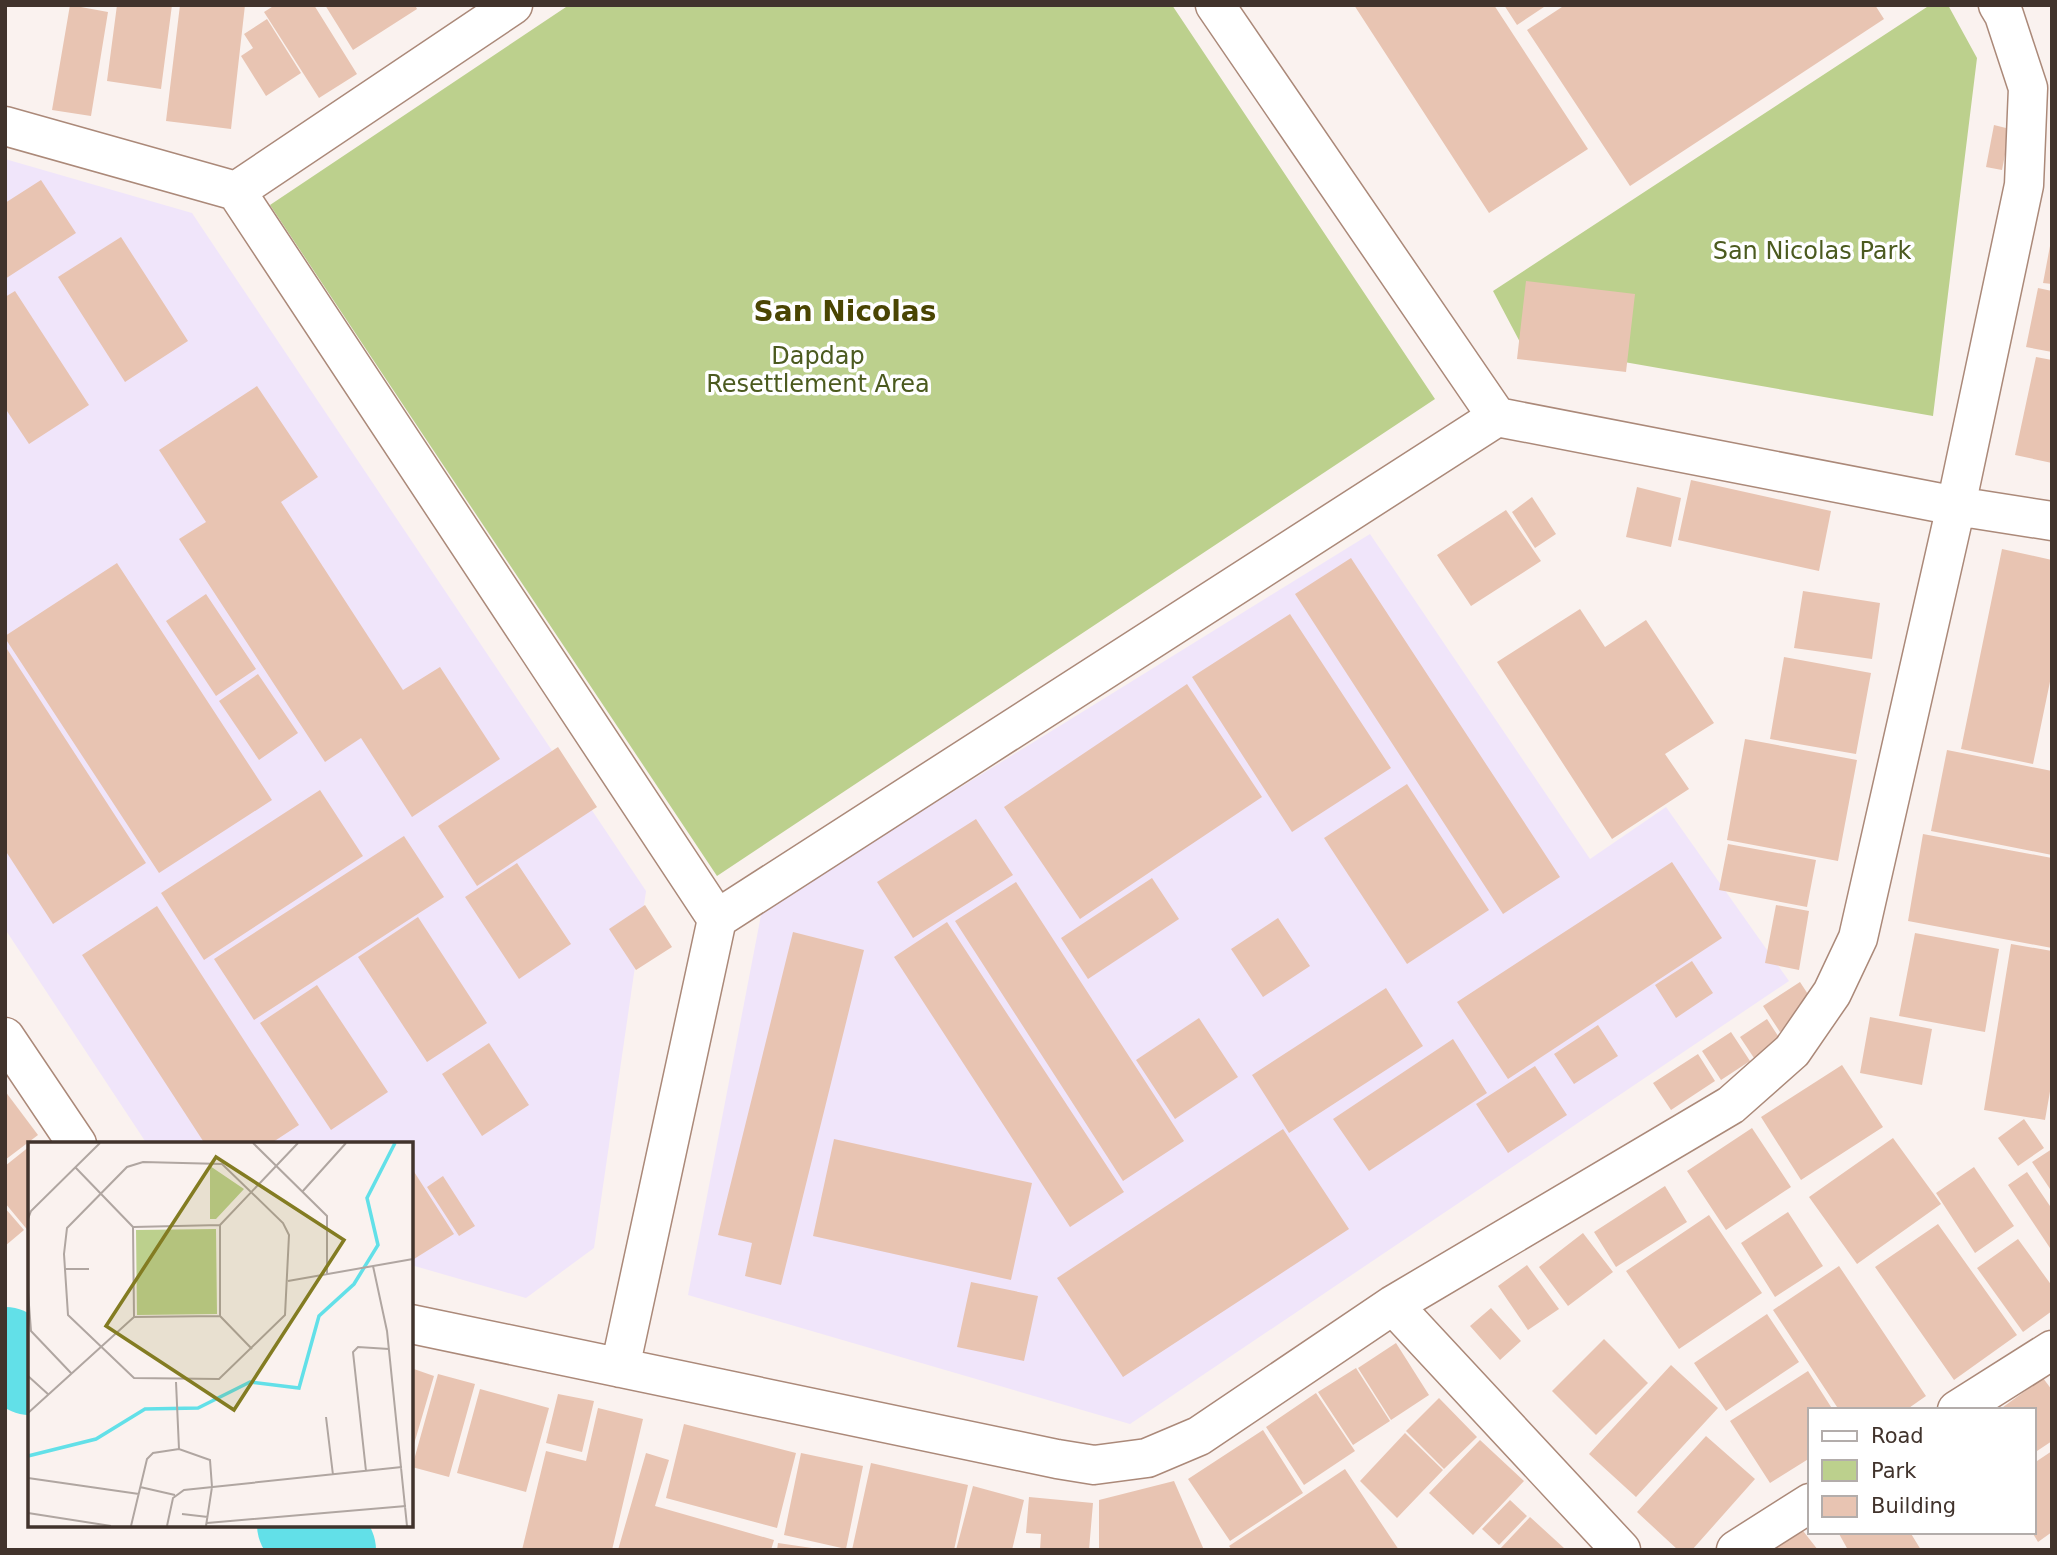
<svg xmlns="http://www.w3.org/2000/svg" width="2057" height="1555" viewBox="0 0 2057 1555" font-family="'DejaVu Sans',sans-serif">
<style>
.education{fill:#f0e5fa}
.green{fill:#bcd08d}
.lines{fill:none;stroke-linecap:round;stroke-linejoin:round}
.river{stroke:#62e0e8;stroke-width:94}
.building{fill:#e8c4b2}
.minor-casing{stroke:#ab8979;stroke-width:41}
.minor{stroke:#fff;stroke-width:38}
.labels{text-anchor:middle;stroke-width:7;stroke-linejoin:round;paint-order:stroke}
.park-label{font-size:24px;fill:#4b5a1f;stroke:#fff}
.quarter-label{font-size:28px;font-weight:bold;fill:#4a4503;stroke:#fff}
.inset-river{fill:none;stroke:#62e0e8;stroke-width:3.5}
.inset-road{fill:none;stroke:#b0a6a1;stroke-width:2}
.view{fill:#837c22;fill-opacity:0.15;stroke:#837c22;stroke-width:3.5}
.inset-edge{fill:none;stroke:#41332c;stroke-width:3.5}
</style>
<rect width="100%" height="100%" fill="#faf2ef"/>
<!-- education -->
<path class="education" d="M 5,159 L 192,213 L 646,891 L 594,1248 L 526,1298 L 411,1265 L 411,1144 L 147,1144 L 5,929 Z
M 1370,534 L 1590,859 L 1666,807 L 1789,981 L 1130,1424 L 688,1295 L 762,910 Z"/>
<!-- green -->
<path class="green" d="M 569,5 L 1172,5 L 1435,399 L 717,876 L 270,205 Z
M 1930,5 L 1948,5 L 1977,58 L 1933,416 L 1521,344 L 1493,291 Z"/>
<g class="lines">
<!-- river -->
<path class="river" d="M 5,1354 L 30,1368
M 304,1525 L 323,1536 L 329,1550"/>
</g>
<!-- building -->
<path class="building" d="M 70,5 L 108,12 L 91,116 L 52,110 Z
M 117,5 L 172,5 L 161,89 L 107,81 Z
M 180,5 L 245,5 L 231,129 L 166,121 Z
M 275,5 L 314,5 L 357,74 L 319,98 L 264,12 Z
M 325,5 L 415,5 L 417,9 L 353,50 Z
M 1354,5 L 1494,5 L 1588,149 L 1489,213 Z
M 1504,5 L 1547,5 L 1517,25 Z
M 1565,5 L 1875,5 L 1884,19 L 1630,186 L 1527,30 Z
M 267,19 L 301,73 L 266,96 L 241,56 L 253,48 L 244,34 Z
M 1994,125 L 2010,129 L 2002,170 L 1986,167 Z
M 41,180 L 76,233 L 5,279 L 5,203 Z
M 121,237 L 188,341 L 125,382 L 58,277 Z
M 2050,246 L 2052,246 L 2052,284 L 2043,283 Z
M 1526,281 L 1635,294 L 1626,372 L 1517,359 Z
M 2038,288 L 2052,291 L 2052,352 L 2026,347 Z
M 15,291 L 89,405 L 29,444 L 5,408 L 5,297 Z
M 2036,357 L 2052,360 L 2052,463 L 2015,455 Z
M 257,386 L 318,477 L 281,502 L 403,690 L 440,667 L 500,759 L 412,817 L 361,738 L 325,762 L 179,539 L 206,522 L 159,450 Z
M 1691,480 L 1831,511 L 1819,571 L 1678,540 Z
M 1637,487 L 1681,498 L 1671,547 L 1626,537 Z
M 1532,497 L 1556,534 L 1535,548 L 1512,512 Z
M 1506,510 L 1541,561 L 1471,606 L 1437,555 Z
M 2002,549 L 2052,560 L 2052,672 L 2033,764 L 1961,749 Z
M 1351,558 L 1560,877 L 1503,914 L 1295,594 Z
M 117,563 L 272,800 L 159,873 L 5,638 L 5,636 Z
M 1803,591 L 1880,603 L 1872,659 L 1794,648 Z
M 206,594 L 256,669 L 216,696 L 166,621 Z
M 1580,609 L 1605,647 L 1646,620 L 1714,723 L 1665,754 L 1689,789 L 1612,839 L 1497,662 Z
M 1290,614 L 1391,768 L 1292,832 L 1192,677 Z
M 5,646 L 146,863 L 53,924 L 5,850 Z
M 1784,657 L 1871,673 L 1856,754 L 1770,739 Z
M 258,674 L 298,733 L 259,760 L 219,701 Z
M 1187,684 L 1262,797 L 1080,919 L 1004,807 Z
M 1745,739 L 1857,760 L 1838,861 L 1727,840 Z
M 558,747 L 597,807 L 477,886 L 438,826 Z
M 1947,750 L 2052,771 L 2052,855 L 1931,831 Z
M 1407,784 L 1489,910 L 1407,964 L 1324,838 Z
M 320,790 L 363,856 L 204,960 L 161,893 Z
M 976,819 L 1013,875 L 913,938 L 877,882 Z
M 1923,834 L 2052,858 L 2052,948 L 1908,921 Z
M 404,836 L 444,897 L 254,1020 L 214,959 Z
M 1728,844 L 1816,860 L 1807,907 L 1719,890 Z
M 1672,862 L 1722,938 L 1508,1079 L 1457,1002 Z
M 517,863 L 571,944 L 519,979 L 465,897 Z
M 1152,878 L 1179,919 L 1088,979 L 1061,938 Z
M 1016,882 L 1184,1141 L 1123,1181 L 955,921 Z
M 645,905 L 672,947 L 636,970 L 609,929 Z
M 1776,905 L 1809,911 L 1799,970 L 1765,963 Z
M 157,906 L 299,1125 L 270,1144 L 205,1144 L 82,955 Z
M 418,917 L 487,1023 L 427,1062 L 358,957 Z
M 1278,918 L 1310,966 L 1263,997 L 1231,949 Z
M 947,922 L 1124,1192 L 1070,1227 L 894,957 Z
M 793,932 L 864,950 L 781,1285 L 745,1276 L 752,1243 L 718,1235 Z
M 1915,933 L 1999,949 L 1985,1032 L 1899,1016 Z
M 2011,944 L 2052,951 L 2052,1080 L 2045,1120 L 1984,1110 Z
M 1692,961 L 1713,993 L 1676,1018 L 1655,985 Z
M 1800,982 L 1817,1008 L 1780,1032 L 1763,1006 Z
M 317,985 L 388,1092 L 331,1130 L 260,1023 Z
M 1386,988 L 1423,1046 L 1289,1133 L 1252,1075 Z
M 1870,1017 L 1932,1029 L 1922,1085 L 1860,1073 Z
M 1199,1018 L 1238,1077 L 1175,1119 L 1136,1060 Z
M 1767,1019 L 1782,1042 L 1756,1061 L 1740,1037 Z
M 1598,1025 L 1618,1056 L 1574,1084 L 1554,1054 Z
M 1731,1032 L 1750,1061 L 1721,1080 L 1702,1051 Z
M 1453,1039 L 1487,1093 L 1369,1171 L 1333,1119 Z
M 489,1043 L 529,1105 L 482,1136 L 442,1074 Z
M 1698,1054 L 1715,1081 L 1671,1110 L 1653,1083 Z
M 1842,1065 L 1883,1127 L 1801,1180 L 1761,1117 Z
M 1535,1066 L 1567,1115 L 1508,1153 L 1476,1104 Z
M 5,1091 L 38,1135 L 5,1160 Z
M 2024,1119 L 2044,1148 L 2018,1166 L 1998,1138 Z
M 1752,1128 L 1791,1187 L 1726,1230 L 1687,1171 Z
M 1283,1129 L 1349,1229 L 1123,1377 L 1057,1278 Z
M 1893,1138 L 1941,1204 L 1857,1264 L 1809,1197 Z
M 834,1139 L 1032,1183 L 1011,1280 L 813,1236 Z
M 30,1146 L 30,1233 L 5,1203 L 5,1166 Z
M 2052,1149 L 2052,1192 L 2032,1162 Z
M 411,1167 L 454,1234 L 414,1259 L 411,1254 Z
M 1974,1167 L 2014,1226 L 1975,1253 L 1936,1193 Z
M 2027,1172 L 2052,1209 L 2052,1251 L 2008,1185 Z
M 443,1176 L 475,1226 L 459,1236 L 427,1187 Z
M 1665,1186 L 1687,1222 L 1616,1267 L 1594,1232 Z
M 5,1208 L 24,1230 L 5,1246 Z
M 1788,1212 L 1823,1266 L 1775,1297 L 1741,1243 Z
M 1709,1215 L 1762,1293 L 1679,1349 L 1626,1271 Z
M 1938,1224 L 2017,1335 L 1954,1380 L 1875,1267 Z
M 1583,1233 L 1613,1272 L 1568,1306 L 1539,1267 Z
M 2018,1239 L 2052,1286 L 2052,1311 L 2023,1332 L 1977,1268 Z
M 1527,1265 L 1559,1309 L 1528,1330 L 1498,1286 Z
M 1839,1266 L 1926,1396 L 1906,1410 L 1839,1410 L 1773,1310 Z
M 971,1282 L 1038,1296 L 1024,1361 L 957,1347 Z
M 1491,1308 L 1521,1341 L 1500,1360 L 1470,1326 Z
M 1767,1314 L 1799,1362 L 1726,1411 L 1694,1363 Z
M 1604,1339 L 1648,1383 L 1596,1435 L 1552,1391 Z
M 1396,1343 L 1429,1395 L 1391,1420 L 1358,1368 Z
M 1671,1365 L 1718,1408 L 1636,1497 L 1589,1454 Z
M 411,1368 L 434,1376 L 412,1451 L 411,1451 Z
M 1356,1368 L 1390,1421 L 1353,1445 L 1318,1392 Z
M 1808,1371 L 1833,1410 L 1810,1410 L 1810,1458 L 1770,1483 L 1730,1421 Z
M 438,1374 L 475,1384 L 449,1477 L 412,1467 Z
M 2043,1378 L 2052,1390 L 2052,1441 L 2034,1453 L 2034,1410 L 1999,1410 Z
M 480,1389 L 549,1408 L 526,1492 L 457,1473 Z
M 1316,1393 L 1355,1451 L 1304,1485 L 1266,1427 Z
M 558,1394 L 594,1401 L 582,1452 L 546,1443 Z
M 1439,1398 L 1477,1437 L 1444,1469 L 1406,1431 Z
M 598,1408 L 643,1419 L 612,1550 L 522,1550 L 546,1451 L 586,1461 Z
M 684,1424 L 796,1453 L 777,1528 L 666,1498 Z
M 1263,1430 L 1303,1493 L 1230,1541 L 1188,1479 Z
M 1405,1433 L 1443,1470 L 1397,1518 L 1360,1481 Z
M 1706,1436 L 1755,1479 L 1692,1550 L 1678,1550 L 1637,1512 Z
M 1480,1440 L 1524,1481 L 1473,1535 L 1429,1493 Z
M 2052,1451 L 2052,1532 L 2038,1542 L 2032,1532 L 2034,1532 L 2034,1463 Z
M 646,1453 L 669,1460 L 655,1506 L 774,1540 L 771,1550 L 618,1550 Z
M 801,1453 L 863,1466 L 846,1549 L 784,1535 Z
M 871,1463 L 968,1485 L 954,1550 L 852,1550 Z
M 1345,1469 L 1399,1550 L 1232,1550 L 1229,1546 Z
M 1174,1481 L 1204,1550 L 1099,1550 L 1099,1500 Z
M 973,1486 L 1024,1500 L 1012,1550 L 956,1550 Z
M 1029,1497 L 1093,1503 L 1089,1550 L 1040,1550 L 1041,1534 L 1026,1533 Z
M 1510,1500 L 1527,1516 L 1499,1545 L 1482,1529 Z
M 1530,1517 L 1564,1548 L 1562,1550 L 1499,1550 Z
M 1800,1527 L 1818,1550 L 1771,1550 Z
M 1838,1532 L 1910,1532 L 1921,1550 L 1848,1550 Z
M 778,1543 L 812,1548 L 812,1550 L 777,1550 Z"/>
<g class="lines">
<defs>
<path id="minor" d="M 513,5 L 236,191 L 717,919 L 1497,417 L 1215,5
M 5,126 L 236,191
M 1497,417 L 1956,506 L 2052,521
M 5,1037 L 77,1144
M 1393,1305 L 1621,1550
M 411,1324 L 1057,1459 L 1094,1465 L 1147,1458 L 1199,1436 L 1393,1305 L 1731,1105 L 1792,1051 L 1832,993 L 1858,938 L 1956,506 L 2024,185 L 2028,88 L 2004,15 L 1998,5
M 620,1368 L 717,919
M 1957,1410 L 2052,1350
M 1736,1550 L 1810,1503"/>
</defs>
<!-- minor casing -->
<use href="#minor" class="minor-casing"/>
<!-- minor -->
<use href="#minor" class="minor"/>
</g>
<g class="labels">
<!-- park labels -->
<g class="park-label">
<text x="1812" y="259">San Nicolas Park</text>
<text x="818" y="364">Dapdap<tspan x="818" dy="28">Resettlement Area</tspan></text>
</g>
<!-- quarter labels -->
<g class="quarter-label">
<text x="845" y="321">San Nicolas</text>
</g>
</g>
<!-- overview -->
<g transform="translate(28 1142)">
<rect width="385" height="385" fill="#faf2ef"/>
<path d="M 182,24 L 216,47 L 188,77 L 182,77 ZM 188,87 L 189,172 L 109,173 L 108,88 Z" fill="#bcd08d"/>
<path class="inset-river" d="M 0,314 L 68,297 L 117,267 L 170,266 L 222,240 L 271,246 L 291,174 L 326,142 L 350,103 L 339,56 L 367,1"/>
<path class="inset-road" d="M 225,1 L 299,74 L 299,133M 115,20 L 194,22 L 255,81 L 261,93 L 257,173 L 191,237 L 106,236 L 40,173 L 36,112 L 39,86 L 99,25 ZM 47,25 L 105,85 L 106,175 L 192,174 L 192,83 L 105,85M 274,50 L 318,1M 0,77 L 3,69 L 72,1M 192,83 L 270,1M 345,124 L 359,189 L 379,384M 36,127 L 61,127M 260,139 L 385,117M 0,150 L 3,189 L 43,231M 192,174 L 224,207M 0,234 L 21,253M 148,240 L 151,307M 0,271 L 106,175M 298,275 L 305,333M 338,329 L 325,210 L 330,205 L 361,207M 0,336 L 111,352M 112,345 L 147,353M 0,371 L 83,384M 154,372 L 180,375M 179,381 L 378,364M 103,384 L 119,317 L 125,311 L 151,307 L 182,318 L 184,345 L 178,384M 139,384 L 145,356 L 156,348 L 374,325"/>
<path class="view" d="M 188,15 L 316,98 L 206,268 L 78,184 Z"/>
<rect width="385" height="385" class="inset-edge"/>
</g>
<!-- border -->
<rect width="2057" height="1555" fill="none" stroke="#41332c" stroke-width="14"/>
<!-- legend -->
<rect x="1808" y="1408" width="228" height="126" fill="#ffffff" stroke="#b3adab" stroke-width="2"/>
<rect x="1822" y="1431" width="35" height="10" fill="#ffffff" stroke="#b3adab" stroke-width="2"/>
<text x="1871" y="1443" font-size="21" fill="#41332c">Road</text>
<rect x="1822" y="1460" width="35" height="21" fill="#bcd08d" stroke="#b3adab" stroke-width="2"/>
<text x="1871" y="1478" font-size="21" fill="#41332c">Park</text>
<rect x="1822" y="1496" width="35" height="21" fill="#e8c4b2" stroke="#b3adab" stroke-width="2"/>
<text x="1871" y="1513" font-size="21" fill="#41332c">Building</text>
</svg>
